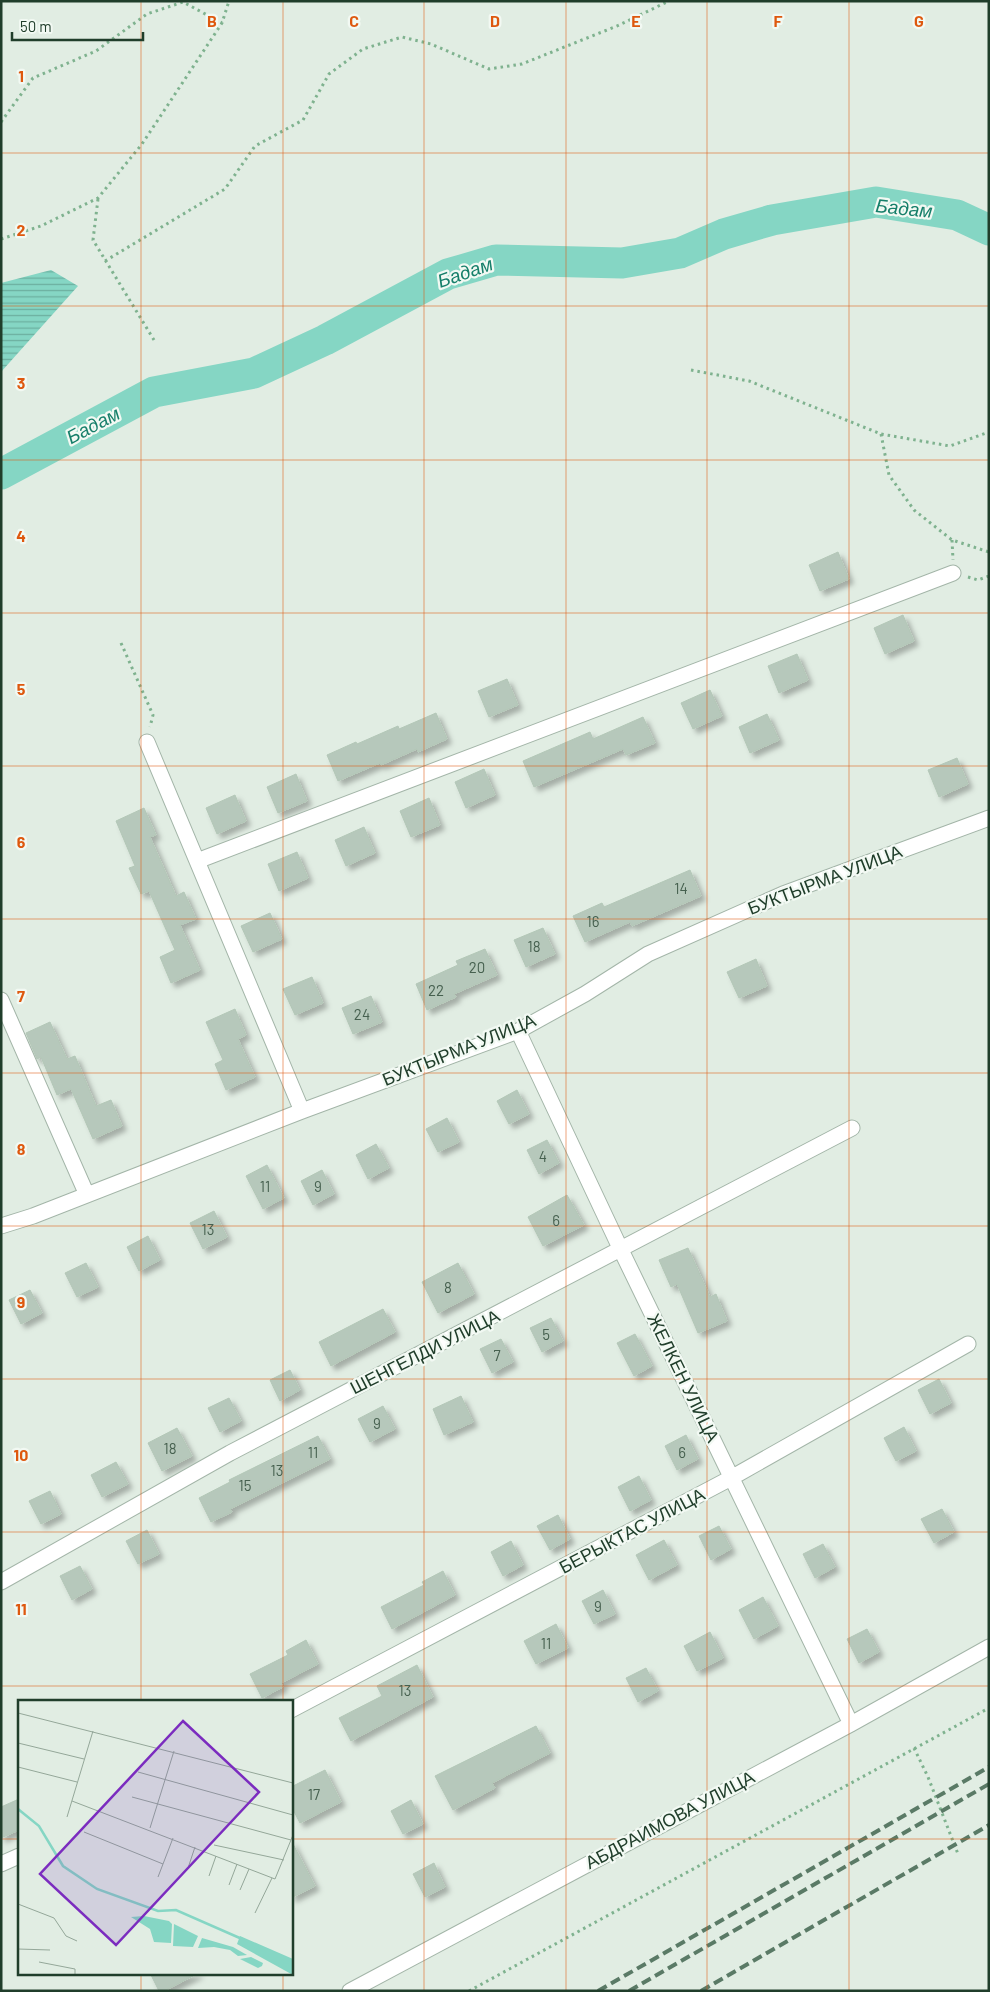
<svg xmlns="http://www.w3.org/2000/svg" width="990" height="1992" viewBox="0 0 990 1992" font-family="Barlow,sans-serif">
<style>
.water{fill:url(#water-rules)}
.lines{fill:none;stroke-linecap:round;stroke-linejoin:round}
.river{stroke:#85d6c4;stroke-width:31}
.building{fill:#b6c8bb;stroke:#b3c7b7;filter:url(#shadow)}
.street-casing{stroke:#a3b5a8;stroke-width:17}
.path{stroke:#7fb28f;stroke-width:3;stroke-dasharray:2.5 4;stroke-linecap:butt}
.street{stroke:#fff;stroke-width:15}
.rail{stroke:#5a7a66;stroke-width:4;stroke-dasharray:10 5;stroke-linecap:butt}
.grid{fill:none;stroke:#de580e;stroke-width:1;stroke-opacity:0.55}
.labels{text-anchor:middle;stroke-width:4.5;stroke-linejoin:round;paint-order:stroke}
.number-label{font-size:15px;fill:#46604f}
.street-label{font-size:18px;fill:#203e2b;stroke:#f2f9f3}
.water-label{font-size:19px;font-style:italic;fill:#167f6a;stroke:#f2f9f3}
.inset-river{fill:none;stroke:#85d6c4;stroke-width:2.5}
.inset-road{fill:none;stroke:#94a799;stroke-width:1}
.view{fill:#7b2cbf;fill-opacity:0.15;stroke:#7b2cbf;stroke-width:2.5}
.inset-edge{fill:none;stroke:#203e2b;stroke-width:2.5}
.grid-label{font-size:16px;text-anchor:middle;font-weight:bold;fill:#de580e;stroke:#f2f9f3;stroke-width:4.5;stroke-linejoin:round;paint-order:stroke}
</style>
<defs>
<pattern id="water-rules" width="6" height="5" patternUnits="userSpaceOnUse" patternTransform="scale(1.25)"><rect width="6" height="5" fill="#85d6c4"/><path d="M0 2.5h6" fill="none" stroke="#6caf9f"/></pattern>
<filter id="shadow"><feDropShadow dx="4.5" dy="4.5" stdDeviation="2.5" flood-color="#0004"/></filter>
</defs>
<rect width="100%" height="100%" fill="#e1ede3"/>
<!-- water -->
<path class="water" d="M 51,270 L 78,286 L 1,372 L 1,283 Z"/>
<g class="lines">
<!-- river -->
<path class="river" d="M 1,474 L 154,392 L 254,373 L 325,340 L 448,274 L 496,260 L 622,263 L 680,253 L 724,234 L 772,220 L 876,202 L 957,215 L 989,230"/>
</g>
<!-- building -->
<path class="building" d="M 838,552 L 849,579 L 820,591 L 809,565 Z
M 903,615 L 914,641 L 885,654 L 874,628 Z
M 797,654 L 808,680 L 779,693 L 768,666 Z
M 507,679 L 518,705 L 489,717 L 478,691 Z
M 710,690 L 722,716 L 693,729 L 681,703 Z
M 436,713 L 447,739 L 418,752 L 417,749 L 381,765 L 380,763 L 338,781 L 327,755 L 356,742 L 357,744 L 398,726 L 399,729 Z
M 767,714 L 779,740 L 750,753 L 739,727 Z
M 643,717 L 655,743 L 626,755 L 623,749 L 534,787 L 523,761 L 590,732 L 593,739 Z
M 957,758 L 968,784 L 939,797 L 928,770 Z
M 484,769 L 495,795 L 466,808 L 455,782 Z
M 296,774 L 307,801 L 278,813 L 267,787 Z
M 235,795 L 246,821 L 217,834 L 206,808 Z
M 429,798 L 440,825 L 411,837 L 400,811 Z
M 144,808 L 156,835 L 150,837 L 176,896 L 184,892 L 196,919 L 180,925 L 200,970 L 171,983 L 160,957 L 175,950 L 149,891 L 141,894 L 129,868 L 135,866 L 116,821 Z
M 364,827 L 375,853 L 346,866 L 335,840 Z
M 297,852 L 308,878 L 279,891 L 268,864 Z
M 690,870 L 701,896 L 632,926 L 630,922 L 585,942 L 573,916 L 602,903 L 604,907 Z
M 270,913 L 282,939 L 253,952 L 241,926 Z
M 543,928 L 555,954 L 526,967 L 514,940 Z
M 485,949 L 497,975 L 454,994 L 456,997 L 427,1010 L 416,984 L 458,965 L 456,961 Z
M 756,959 L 767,986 L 739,998 L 727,972 Z
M 312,977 L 323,1003 L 295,1015 L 283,989 Z
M 371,996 L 382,1022 L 353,1034 L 342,1008 Z
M 235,1009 L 246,1035 L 238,1039 L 255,1077 L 226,1090 L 215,1064 L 223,1060 L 206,1022 Z
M 50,1022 L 67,1059 L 75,1056 L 96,1106 L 111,1100 L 122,1126 L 93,1139 L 71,1089 L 57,1095 L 41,1057 L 37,1059 L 26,1033 Z
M 517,1090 L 529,1114 L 509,1124 L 497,1101 Z
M 447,1118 L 459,1142 L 438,1152 L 426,1129 Z
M 547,1140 L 559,1163 L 539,1174 L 527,1150 Z
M 376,1144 L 389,1168 L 368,1179 L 356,1155 Z
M 267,1165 L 284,1198 L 263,1209 L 246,1176 Z
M 322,1170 L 334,1194 L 313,1205 L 301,1181 Z
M 567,1195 L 584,1225 L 543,1246 L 528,1217 Z
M 214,1211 L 227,1237 L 203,1249 L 190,1223 Z
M 148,1236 L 160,1260 L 139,1271 L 127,1247 Z
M 688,1248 L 710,1297 L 716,1294 L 727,1321 L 698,1333 L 677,1284 L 671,1287 L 659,1260 Z
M 86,1263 L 98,1287 L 77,1297 L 65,1273 Z
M 458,1263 L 474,1294 L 438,1313 L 422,1282 Z
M 30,1290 L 42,1313 L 21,1324 L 9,1300 Z
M 383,1309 L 395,1332 L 331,1366 L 319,1342 Z
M 551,1318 L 563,1341 L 542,1352 L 530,1328 Z
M 635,1334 L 652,1366 L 634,1376 L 617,1343 Z
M 501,1339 L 513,1362 L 492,1373 L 480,1349 Z
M 290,1370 L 300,1390 L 280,1401 L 270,1380 Z
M 939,1379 L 951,1403 L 930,1414 L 918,1390 Z
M 461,1396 L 473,1422 L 444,1435 L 433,1409 Z
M 229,1398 L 241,1421 L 220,1432 L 208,1408 Z
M 383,1406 L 395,1429 L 370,1442 L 358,1419 Z
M 904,1427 L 916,1451 L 896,1461 L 884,1438 Z
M 177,1428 L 192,1456 L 162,1471 L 148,1443 Z
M 686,1435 L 698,1459 L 677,1470 L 665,1446 Z
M 318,1436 L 330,1459 L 230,1509 L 232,1512 L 211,1522 L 199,1498 L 230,1482 L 229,1480 Z
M 116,1462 L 128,1484 L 102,1497 L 91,1475 Z
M 639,1476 L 651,1500 L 630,1511 L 618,1487 Z
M 50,1491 L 61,1514 L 41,1524 L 29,1501 Z
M 942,1509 L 954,1532 L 934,1543 L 921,1519 Z
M 558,1515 L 570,1539 L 550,1550 L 537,1526 Z
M 719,1526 L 731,1549 L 711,1560 L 699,1536 Z
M 147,1530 L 159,1554 L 138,1564 L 126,1541 Z
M 664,1540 L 677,1565 L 649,1580 L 636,1555 Z
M 511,1541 L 523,1565 L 503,1576 L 491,1552 Z
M 823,1544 L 835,1567 L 815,1578 L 803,1554 Z
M 80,1566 L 92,1589 L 72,1600 L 60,1576 Z
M 443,1571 L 455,1595 L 392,1629 L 381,1607 L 424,1585 L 422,1582 Z
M 603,1590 L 615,1614 L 594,1624 L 582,1601 Z
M 763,1597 L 778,1626 L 754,1639 L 739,1610 Z
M 556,1624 L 568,1648 L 536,1664 L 524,1641 Z
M 867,1629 L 879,1652 L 859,1663 L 847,1639 Z
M 710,1632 L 723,1658 L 697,1671 L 684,1646 Z
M 306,1640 L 318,1664 L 281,1683 L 283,1687 L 262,1698 L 250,1674 L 288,1655 L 286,1651 Z
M 417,1665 L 433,1697 L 351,1741 L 339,1718 L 382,1696 L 377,1686 Z
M 646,1668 L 658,1691 L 638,1702 L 626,1678 Z
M 536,1726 L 550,1753 L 492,1783 L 495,1788 L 453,1810 L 435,1776 Z
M 325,1770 L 341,1802 L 300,1823 L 291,1806 L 291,1787 Z
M 19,1799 L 19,1830 L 1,1838 L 1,1807 Z
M 411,1800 L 423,1824 L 403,1834 L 391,1811 Z
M 291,1840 L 315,1886 L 291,1898 Z
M 434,1863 L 445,1887 L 425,1897 L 413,1874 Z
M 150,1973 L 199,1973 L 164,1991 L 159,1991 Z"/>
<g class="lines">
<defs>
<path id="street" d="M 147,742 L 302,1111
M 197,861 L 953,573
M 1,1000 L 87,1195
M 518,1031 L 621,1250 L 851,1724
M 1,1226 L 33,1216 L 302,1111 L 518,1031 L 585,994 L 648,954 L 783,894 L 989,818
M 1,1582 L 230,1453 L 852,1128
M 291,1710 L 731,1478 L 968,1344
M 1,1864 L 19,1856
M 350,1991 L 851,1724 L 989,1647"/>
</defs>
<!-- street casing -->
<use href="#street" class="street-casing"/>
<!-- path -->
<path class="path" d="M 1,122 L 33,78 L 96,51 L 147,14 L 183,2 L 222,23
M 98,199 L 93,240 L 154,340
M 1,239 L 41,226 L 98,198 L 142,144 L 222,23 L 229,1
M 105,261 L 225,189 L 255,146 L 303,120 L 329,74 L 363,49 L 402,37 L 431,44 L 489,69 L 522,64 L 617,26 L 669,1
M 691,370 L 749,381 L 881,434 L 950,446 L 989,432
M 881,434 L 889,475 L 914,510 L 952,540 L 989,552
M 952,540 L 953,560
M 968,577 L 978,580 L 989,576
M 121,643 L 153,715 L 150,727
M 914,1748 L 928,1777 L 958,1854
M 469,1991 L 989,1708"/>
<!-- street -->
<use href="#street" class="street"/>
<!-- rail -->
<path class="rail" d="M 598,1991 L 989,1767
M 629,1991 L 989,1784
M 701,1991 L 989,1825"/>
</g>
<!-- grid -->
<path class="grid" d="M 141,1 L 141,1701M 283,1 L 283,1701M 424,1 L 424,1991M 566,1 L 566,1991M 707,1 L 707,1991M 849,1 L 849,1991M 1,153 L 989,153M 1,306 L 989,306M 1,460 L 989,460M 1,613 L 989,613M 1,766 L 989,766M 1,919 L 989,919M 1,1073 L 989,1073M 1,1226 L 989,1226M 1,1379 L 989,1379M 1,1532 L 989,1532M 1,1686 L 989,1686M 1,1839 L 19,1839M 291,1839 L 989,1839M 141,1973 L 141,1991M 283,1973 L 283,1991"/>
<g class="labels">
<!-- number labels -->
<g class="number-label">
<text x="681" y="894">14</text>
<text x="593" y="927">16</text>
<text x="534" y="952">18</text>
<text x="477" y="973">20</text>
<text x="436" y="996">22</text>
<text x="362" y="1020">24</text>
<text x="543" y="1162">4</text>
<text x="265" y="1192">11</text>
<text x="318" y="1192">9</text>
<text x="556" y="1226">6</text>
<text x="208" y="1235">13</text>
<text x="448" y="1293">8</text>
<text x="546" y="1340">5</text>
<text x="497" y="1361">7</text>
<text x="377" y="1429">9</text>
<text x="170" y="1454">18</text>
<text x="313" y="1458">11</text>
<text x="682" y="1458">6</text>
<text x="277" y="1476">13</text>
<text x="245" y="1491">15</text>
<text x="598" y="1612">9</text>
<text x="546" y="1649">11</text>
<text x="405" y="1696">13</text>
<text x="314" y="1800">17</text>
</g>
<!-- street labels -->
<g class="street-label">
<text transform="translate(825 880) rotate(-21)" y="6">БУКТЫРМА УЛИЦА</text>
<text transform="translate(459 1050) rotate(-22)" y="6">БУКТЫРМА УЛИЦА</text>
<text transform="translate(425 1352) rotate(-27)" y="6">ШЕНГЕЛДИ УЛИЦА</text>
<text transform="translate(683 1378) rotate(64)" y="6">ЖЕЛКЕН УЛИЦА</text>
<text transform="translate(632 1531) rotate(-28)" y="6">БЕРЫКТАС УЛИЦА</text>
<text transform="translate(670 1820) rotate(-28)" y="6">АБДРАИМОВА УЛИЦА</text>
</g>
<!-- water labels -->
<g class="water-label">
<text transform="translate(904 208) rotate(6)" y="7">Бадам</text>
<text transform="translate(465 272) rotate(-19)" y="7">Бадам</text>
<text transform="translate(93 425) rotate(-28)" y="7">Бадам</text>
</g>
</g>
<!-- overview -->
<g transform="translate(18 1700)">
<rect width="275" height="275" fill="#e1ede3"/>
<path d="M 126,216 L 151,221 L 154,224 L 153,243 L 136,242 L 132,229 L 113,217 ZM 156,224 L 180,236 L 175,247 L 155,246 ZM 222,236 L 275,259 L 275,275 L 219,244 ZM 184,238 L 215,247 L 229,255 L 220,256 L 212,250 L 196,247 L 180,248 ZM 233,257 L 245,263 L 244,266 L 240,268 L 222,259 Z" fill="#85d6c4"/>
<path class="inset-river" d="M 0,109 L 21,126 L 45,166 L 79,189 L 140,211 L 158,210 L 224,239"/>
<path class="inset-road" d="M 0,13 L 275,83M 0,43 L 66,59M 0,67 L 59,82M 120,72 L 275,115M 114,97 L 273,140M 54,101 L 257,179 L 275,135M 49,117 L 75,31M 132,128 L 156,51M 66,132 L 145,164M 196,145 L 266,160M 170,168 L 177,147M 191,176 L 198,156M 140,177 L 155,138M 211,185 L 219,164M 222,190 L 231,169M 0,204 L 36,218 L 48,236 L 59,241M 237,213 L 254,178M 0,249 L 32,250M 21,262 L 57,269 L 57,275"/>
<path class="view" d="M 165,21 L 241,92 L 98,245 L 22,174 Z"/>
<rect width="275" height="275" class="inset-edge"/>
</g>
<g class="grid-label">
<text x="212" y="27">B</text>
<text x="354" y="27">C</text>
<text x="495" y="27">D</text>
<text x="636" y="27">E</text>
<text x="778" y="27">F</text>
<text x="919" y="27">G</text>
<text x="21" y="82">1</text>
<text x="21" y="236">2</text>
<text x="21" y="389">3</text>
<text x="21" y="542">4</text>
<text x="21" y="695">5</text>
<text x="21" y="848">6</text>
<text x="21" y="1002">7</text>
<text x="21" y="1155">8</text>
<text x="21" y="1308">9</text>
<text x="21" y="1461">10</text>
<text x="21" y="1615">11</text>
</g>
<!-- border -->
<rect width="990" height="1992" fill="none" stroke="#203e2b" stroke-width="5"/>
<!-- scale -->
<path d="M12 32v8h131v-8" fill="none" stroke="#203e2b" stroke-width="2.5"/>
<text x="20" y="32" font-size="15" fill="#203e2b" stroke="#f2f9f3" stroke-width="4" paint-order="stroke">50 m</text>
</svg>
